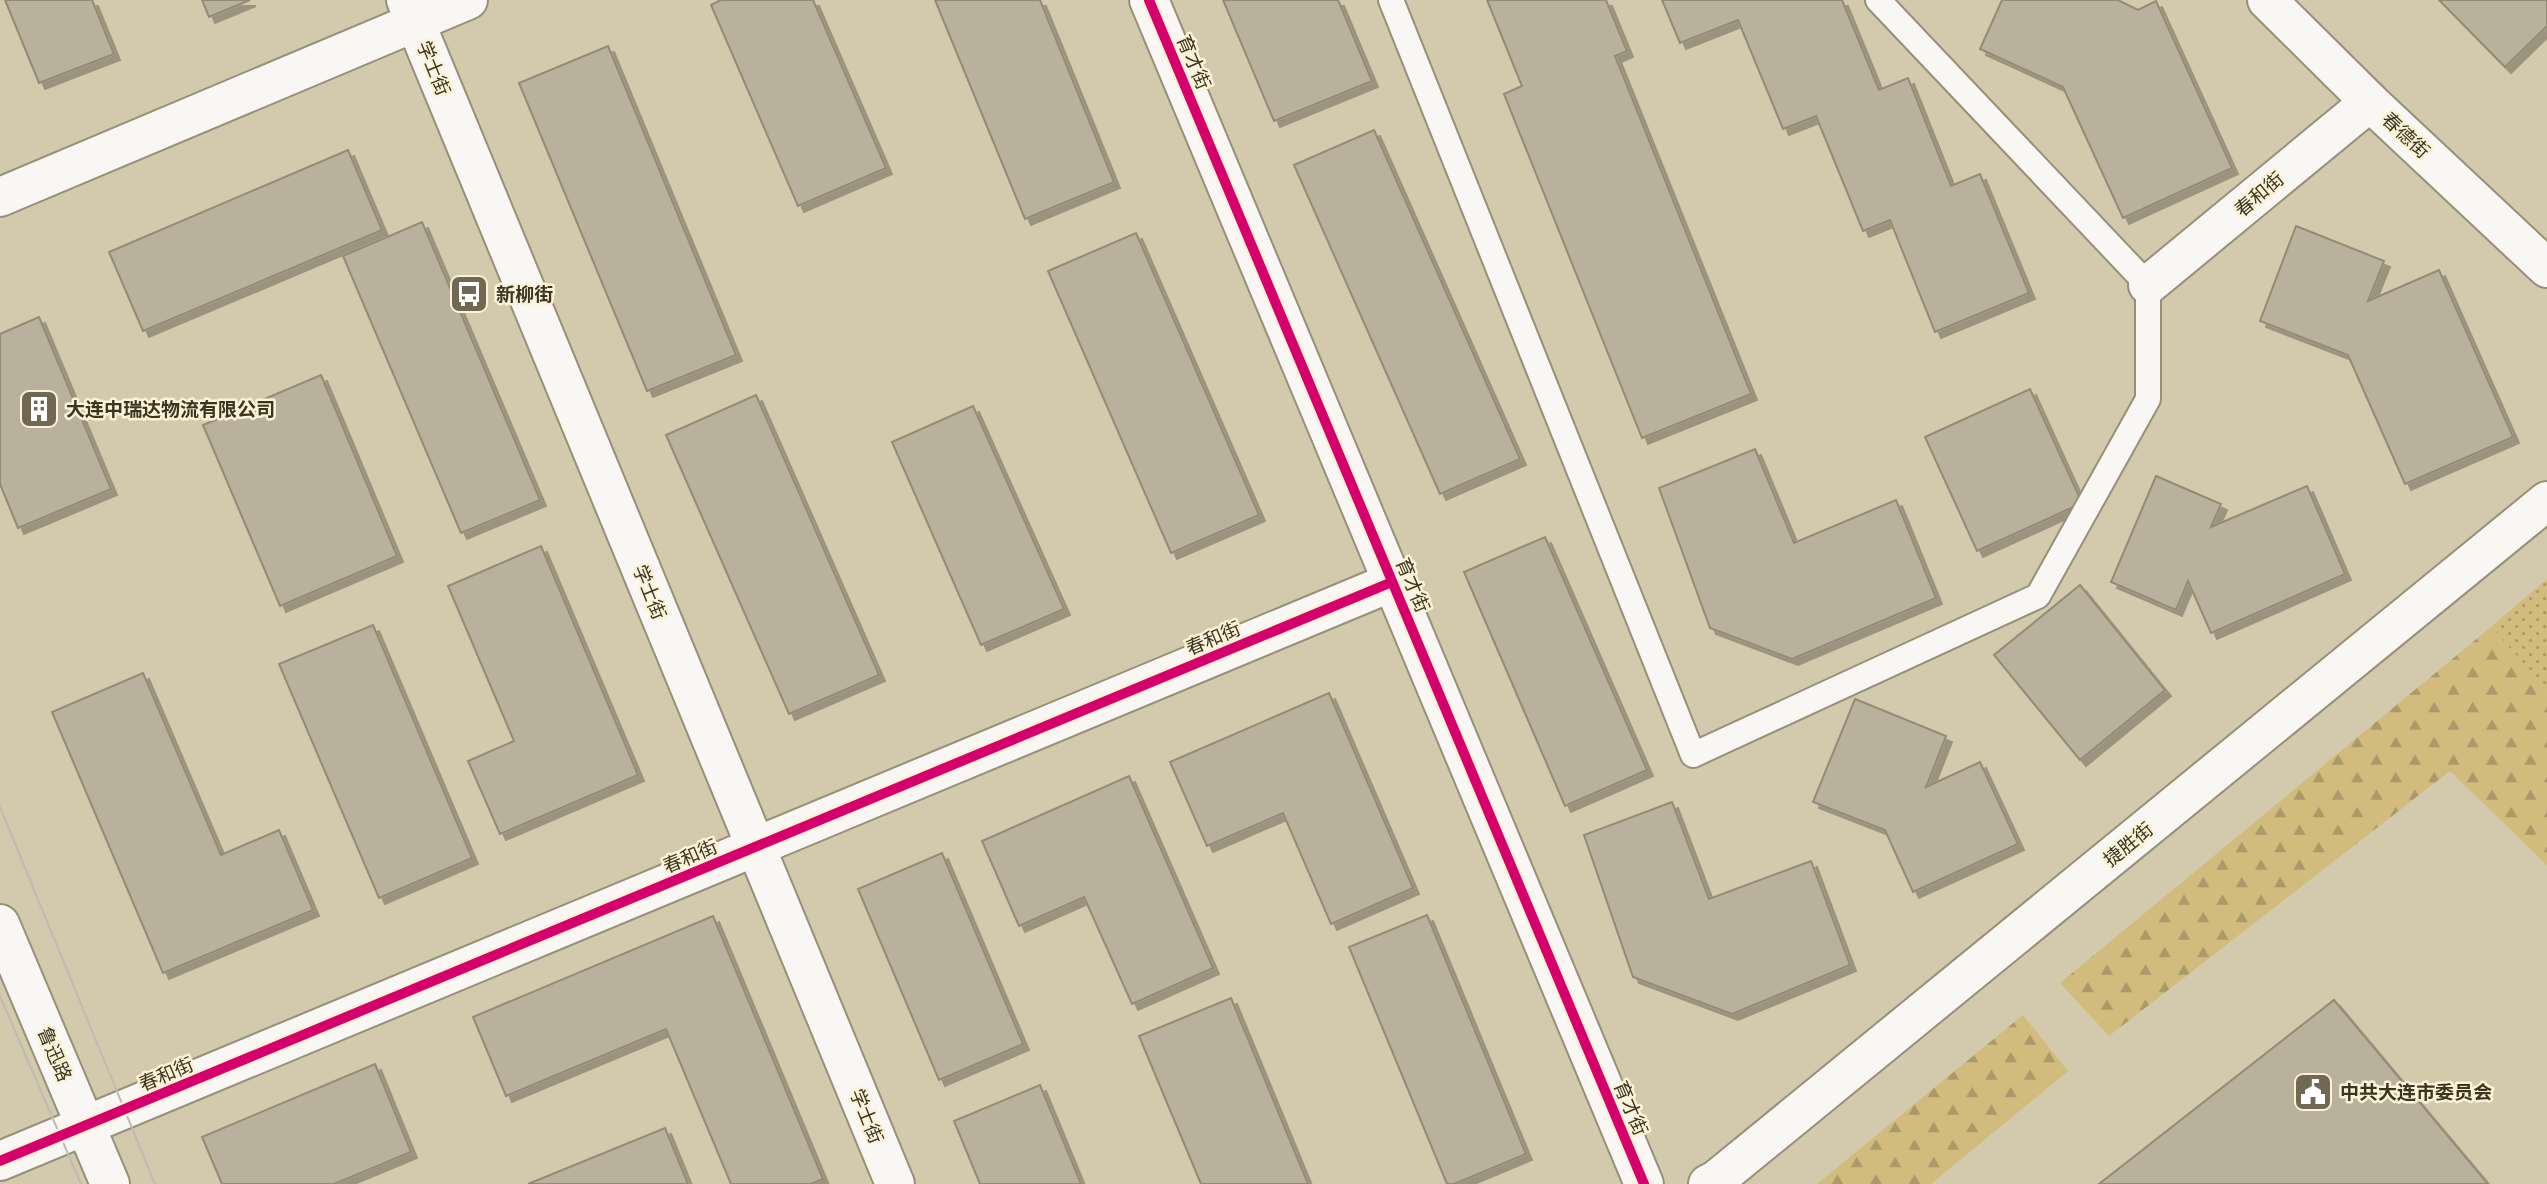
<svg xmlns="http://www.w3.org/2000/svg" width="2547" height="1184" viewBox="0 0 2547 1184" font-family="Quicksand,'Noto Sans SC',sans-serif">
<style>
.grass{fill:url(#grass-dots)}
.forest{fill:url(#forest-firs)}
.building{fill:#b9b19b;stroke:#938b75;stroke-width:2;filter:url(#shadow)}
.lines{fill:none;stroke-linecap:round;stroke-linejoin:round}
.lane-casing{stroke:#978f79;stroke-width:28}
.street-casing{stroke:#978f79;stroke-width:42}
.secondary-casing{stroke:#978f79;stroke-width:42}
.lane{stroke:#f8f7f3;stroke-width:24}
.street{stroke:#f8f7f3;stroke-width:38}
.secondary{stroke:#f8f7f3;stroke-width:38}
.tram{stroke:#bdbbb4;stroke-width:2}
.cycleway-casing{stroke:#fbf2d8;stroke-width:15}
.cycleway{stroke:#d6006c;stroke-width:10}
.labels{text-anchor:middle;stroke-width:5;stroke-linejoin:round;paint-order:stroke}
.street-label{font-size:19px;fill:#3b3420;stroke:#fbf2d8}
.poi-label{font-size:19px;font-weight:bold;fill:#3b3420;stroke:#fbf2d8;text-anchor:start}
</style>
<defs>
<pattern id="grass-dots" width="8" height="8" patternUnits="userSpaceOnUse" patternTransform="scale(1.75)"><rect width="8" height="8" fill="#d1bc7e"/><path d="M2 2h.1M6 6h.1" fill="none" stroke="#ab9a67" stroke-width="1.8" stroke-linecap="round"/></pattern>
<pattern id="forest-firs" width="22" height="20" patternUnits="userSpaceOnUse" patternTransform="scale(1.75)"><rect width="22" height="20" fill="#d1bc7e"/><path d="M5 1l3.5 6h-7zM16 11l3.5 6h-7z" fill="#ab9a67"/></pattern>
<filter id="shadow"><feDropShadow dx="6" dy="6" stdDeviation="0" flood-color="#0004"/></filter>
</defs>
<rect width="100%" height="100%" fill="#d3c9ac"/>
<!-- grass -->
<path class="grass" d="M 2547,579 L 2547,690 L 2491,627 Z"/>
<!-- forest -->
<path class="forest" d="M 2491,627 L 2547,690 L 2547,865 L 2450,771 L 2109,1036 L 2060,983 Z
M 2023,1015 L 2068,1071 L 1931,1184 L 1817,1184 Z"/>
<!-- building -->
<path class="building" d="M 5,0 L 92,0 L 114,54 L 39,83 Z
M 202,0 L 250,0 L 209,17 Z
M 721,0 L 813,0 L 886,168 L 798,206 L 711,5 Z
M 935,0 L 1040,0 L 1114,182 L 1025,219 Z
M 1223,0 L 1338,0 L 1372,81 L 1274,121 Z
M 1487,0 L 1606,0 L 1627,51 L 1615,56 L 1751,394 L 1642,438 L 1504,94 L 1522,86 Z
M 1662,0 L 1842,0 L 1879,90 L 1908,78 L 1951,186 L 1980,174 L 2029,293 L 1935,332 L 1890,220 L 1863,231 L 1816,116 L 1783,129 L 1738,20 L 1680,43 Z
M 2002,0 L 2118,0 L 2138,10 L 2156,1 L 2232,168 L 2123,218 L 2063,87 L 1980,49 Z
M 2439,0 L 2547,0 L 2547,26 L 2505,67 Z
M 608,46 L 736,355 L 647,391 L 519,83 Z
M 1374,130 L 1520,459 L 1440,494 L 1294,165 Z
M 348,150 L 382,230 L 143,331 L 109,252 Z
M 422,222 L 540,500 L 461,533 L 343,256 Z
M 2296,226 L 2384,261 L 2368,301 L 2439,270 L 2513,437 L 2405,484 L 2348,355 L 2260,321 Z
M 1136,233 L 1259,515 L 1171,553 L 1048,271 Z
M 39,317 L 111,489 L 18,528 L 0,484 L 0,334 Z
M 321,375 L 397,556 L 280,606 L 203,425 Z
M 2030,389 L 2082,503 L 1977,551 L 1925,437 Z
M 756,395 L 879,675 L 789,714 L 666,435 Z
M 973,406 L 1064,609 L 981,645 L 892,442 Z
M 1755,449 L 1794,543 L 1896,500 L 1936,598 L 1792,659 L 1710,628 L 1659,488 Z
M 2156,476 L 2221,504 L 2211,527 L 2307,486 L 2345,574 L 2211,633 L 2188,581 L 2176,610 L 2111,582 Z
M 1545,537 L 1647,770 L 1565,806 L 1464,572 Z
M 541,546 L 638,775 L 500,834 L 468,761 L 514,741 L 448,586 Z
M 2080,585 L 2165,690 L 2080,760 L 1994,655 Z
M 373,625 L 472,858 L 379,898 L 279,664 Z
M 143,673 L 221,855 L 279,830 L 313,910 L 163,973 L 52,712 Z
M 1329,693 L 1413,888 L 1331,924 L 1283,813 L 1207,846 L 1170,762 Z
M 1855,699 L 1946,736 L 1926,787 L 1980,762 L 2018,844 L 1913,892 L 1885,830 L 1813,802 Z
M 1129,776 L 1213,968 L 1132,1004 L 1084,897 L 1019,926 L 982,841 Z
M 1672,802 L 1709,899 L 1811,861 L 1850,965 L 1732,1014 L 1633,977 L 1584,835 Z
M 942,853 L 1023,1044 L 939,1080 L 858,889 Z
M 1427,915 L 1526,1154 L 1454,1184 L 1447,1184 L 1349,947 Z
M 713,916 L 823,1179 L 811,1184 L 731,1184 L 666,1029 L 506,1096 L 473,1017 Z
M 1231,998 L 1308,1184 L 1201,1184 L 1139,1036 Z
M 2334,1000 L 2488,1184 L 2099,1184 Z
M 375,1064 L 411,1152 L 334,1184 L 222,1184 L 202,1137 Z
M 1040,1085 L 1081,1184 L 980,1184 L 954,1121 Z
M 665,1128 L 688,1184 L 528,1184 Z"/>
<g class="lines">
<defs>
<path id="lane" d="M 1391,0 L 1693,755 L 2038,596 L 2148,399 L 2148,285 L 1878,0"/>
<path id="street" d="M 406,0 L 895,1184
M 1149,0 L 1644,1184
M 0,197 L 468,0
M 2148,285 L 2370,102
M 0,1161 L 1392,582
M 1708,1184 L 1716,1180 L 2547,501"/>
<path id="secondary" d="M 2267,0 L 2370,102 L 2547,268
M 0,924 L 110,1184"/>
</defs>
<!-- lane casing -->
<use href="#lane" class="lane-casing"/>
<!-- street casing -->
<use href="#street" class="street-casing"/>
<!-- secondary casing -->
<use href="#secondary" class="secondary-casing"/>
<!-- lane -->
<use href="#lane" class="lane"/>
<!-- street -->
<use href="#street" class="street"/>
<!-- secondary -->
<use href="#secondary" class="secondary"/>
<!-- tram -->
<path class="tram" d="M 0,807 L 155,1184
M 0,996 L 81,1184"/>
<defs>
<path id="cycleway" d="M 1149,0 L 1644,1184
M 0,1161 L 1392,582"/>
</defs>
<!-- cycleway casing -->
<use href="#cycleway" class="cycleway-casing"/>
<!-- cycleway -->
<use href="#cycleway" class="cycleway"/>
</g>
<!-- icons -->
<defs>
<symbol id="bus-square" viewBox="-11 -11 22 22"><rect x="-9" y="-9" width="18" height="18" rx="4" fill="#706851" stroke="#fbf2d8"/><path d="M-5-6H5V4H4V6H2V4H-2V6H-4V4H-5ZM-3.5-4V0h7V-4ZM-3.5 1.2v1.5H-2V1.2ZM2 1.2v1.5H3.5V1.2Z" fill="#fff"/></symbol>
<symbol id="building-square" viewBox="-11 -11 22 22"><rect x="-9" y="-9" width="18" height="18" rx="4" fill="#706851" stroke="#fbf2d8"/><path d="M-4-6H4V6H1V3H-1V6H-4ZM-2.5-4.3h1.7v1.8h-1.7ZM.8-4.3h1.7v1.8H.8ZM-2.5-1h1.7V.8h-1.7ZM.8-1h1.7V.8H.8Z" fill="#fff"/></symbol>
<symbol id="civic-square" viewBox="-11 -11 22 22"><rect x="-9" y="-9" width="18" height="18" rx="4" fill="#706851" stroke="#fbf2d8"/><path d="M-.6-6.5H3V-4.5H.6V-3L4-1V1h2V6H-6V1h2V-1L-.6-3ZM-1.2 2.5V6h2.4V2.5Z" fill="#fff"/></symbol>
</defs>
<g fill-rule="evenodd">
<use href="#bus-square" x="447" y="272" width="44" height="44"/>
<use href="#building-square" x="17" y="387" width="44" height="44"/>
<use href="#civic-square" x="2291" y="1070" width="44" height="44"/>
</g>
<g class="labels">
<!-- street labels -->
<g class="street-label">
<text transform="translate(1194 62) rotate(67)" y="7">育才街</text>
<text transform="translate(434 68) rotate(68)" y="7">学士街</text>
<text transform="translate(2406 135) rotate(43)" y="7">春德街</text>
<text transform="translate(2259 194) rotate(-40)" y="7">春和街</text>
<text transform="translate(1413 585) rotate(67)" y="7">育才街</text>
<text transform="translate(650 592) rotate(68)" y="7">学士街</text>
<text transform="translate(1213 638) rotate(-23)" y="7">春和街</text>
<text transform="translate(2128 844) rotate(-39)" y="7">捷胜街</text>
<text transform="translate(690 856) rotate(-23)" y="7">春和街</text>
<text transform="translate(55 1054) rotate(67)" y="7">鲁迅路</text>
<text transform="translate(166 1074) rotate(-23)" y="7">春和街</text>
<text transform="translate(1631 1108) rotate(67)" y="7">育才街</text>
<text transform="translate(867 1116) rotate(68)" y="7">学士街</text>
</g>
<!-- poi labels -->
<g class="poi-label">
<text x="496" y="301">新柳街</text>
<text x="66" y="416">大连中瑞达物流有限公司</text>
<text x="2340" y="1099">中共大连市委员会</text>
</g>
</g>
</svg>
